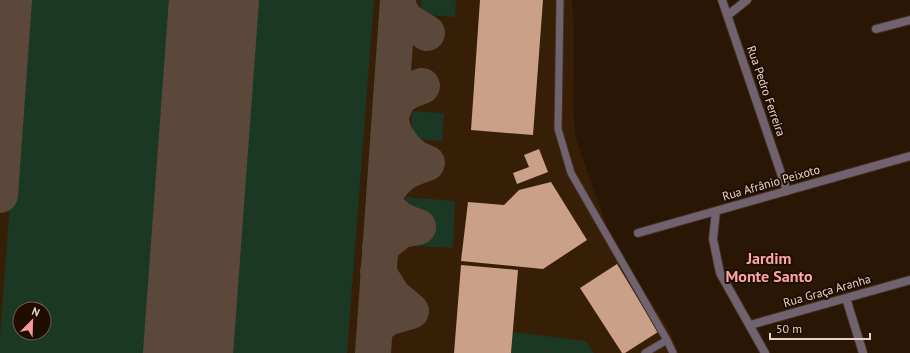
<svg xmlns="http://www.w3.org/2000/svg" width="910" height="353" viewBox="0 0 910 353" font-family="'PT Sans',sans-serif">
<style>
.built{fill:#371e07;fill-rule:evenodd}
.green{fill:#1b3825;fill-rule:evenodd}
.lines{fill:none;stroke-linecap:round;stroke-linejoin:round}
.taxiway{stroke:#5b483a;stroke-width:36}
.runway{stroke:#5b483a;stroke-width:90}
.building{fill:#cba089}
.service-casing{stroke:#443121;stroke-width:9}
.minor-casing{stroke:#443121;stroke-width:10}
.service{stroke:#71626f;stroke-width:7}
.minor{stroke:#71626f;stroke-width:8}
.labels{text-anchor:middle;stroke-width:4;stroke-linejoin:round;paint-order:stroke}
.street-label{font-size:12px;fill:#e2d4ca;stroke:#200d00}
.district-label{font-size:16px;font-weight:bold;fill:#faa6a5;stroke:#200d00}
</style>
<rect width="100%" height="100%" fill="#2a1605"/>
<!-- built -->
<path class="built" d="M 0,0 L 572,0 L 574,38 L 573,110 L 576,139 L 607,227 L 627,264 L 669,330 L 679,353 L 0,353 ZM 20,309 L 44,309 L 44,333 L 20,333 Z"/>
<!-- green -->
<path class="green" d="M 25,0 L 180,0 L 154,353 L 0,353 L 0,337 ZM 20,309 L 44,309 L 44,333 L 20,333 Z
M 238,0 L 374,0 L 347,353 L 212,353 Z
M 421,0 L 456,0 L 455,17 L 420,14 Z
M 412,111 L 444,113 L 442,141 L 411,139 Z
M 406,197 L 455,201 L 453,248 L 401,245 Z
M 513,332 L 586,341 L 594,353 L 511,353 Z"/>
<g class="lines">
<!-- taxiway -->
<path class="taxiway" d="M 398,7 L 406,20 L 427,33
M 385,194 C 398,174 404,171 427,163 L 415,158 L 404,148 L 394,133 L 390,117 L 398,98 L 409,91 L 422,86
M 0,195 L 14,0
M 380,247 L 401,230 L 418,227 C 399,221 396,218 384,203
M 375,328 L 387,318 L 411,311 L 393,296 L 378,272
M 373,353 L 398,0"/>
<!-- runway -->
<path class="runway" d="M 188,353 L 214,0"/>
</g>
<!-- building -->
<path class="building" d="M 480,0 L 543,0 L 533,135 L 471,130 Z
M 539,149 L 548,172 L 517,184 L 513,173 L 529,167 L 524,155 Z
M 551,182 L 587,240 L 543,269 L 461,261 L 468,202 L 504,205 L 519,190 Z
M 617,264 L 658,332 L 625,353 L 622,353 L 580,288 Z
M 461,265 L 518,270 L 511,353 L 454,353 Z"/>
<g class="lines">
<defs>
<path id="service" d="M 560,0 L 558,129 L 571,173 L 667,340 L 673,353
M 645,353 L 667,340"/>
<path id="minor" d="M 722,0 L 787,191
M 728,15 L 747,0
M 876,29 L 910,20
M 716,211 L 713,239 L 720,273 L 765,353
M 638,233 L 910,156
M 846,298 L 863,353
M 750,325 L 910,280"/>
</defs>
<!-- service casing -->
<use href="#service" class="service-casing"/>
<!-- minor casing -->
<use href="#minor" class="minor-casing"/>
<!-- service -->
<use href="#service" class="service"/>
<!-- minor -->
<use href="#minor" class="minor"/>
</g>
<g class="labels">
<!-- street labels -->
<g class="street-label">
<text transform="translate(766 91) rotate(71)" y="4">Rua Pedro Ferreira</text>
<text transform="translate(771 183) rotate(-16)" y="4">Rua Afrânio Peixoto</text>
<text transform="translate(827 291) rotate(-16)" y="4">Rua Graça Aranha</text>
</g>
<!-- district labels -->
<g class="district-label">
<text x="769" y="264">Jardim<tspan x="769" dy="18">Monte Santo</tspan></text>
</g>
</g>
<!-- north arrow -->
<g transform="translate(32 321) rotate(23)"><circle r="19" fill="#200d00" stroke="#6e5d51"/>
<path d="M0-3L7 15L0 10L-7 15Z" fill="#f59b9b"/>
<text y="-6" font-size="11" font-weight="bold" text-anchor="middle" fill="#e2d4ca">N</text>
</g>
<!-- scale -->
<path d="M770 333v6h100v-6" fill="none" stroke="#e2d4ca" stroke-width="2"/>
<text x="776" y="333" font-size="12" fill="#e2d4ca" stroke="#200d00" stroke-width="3" paint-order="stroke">50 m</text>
</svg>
